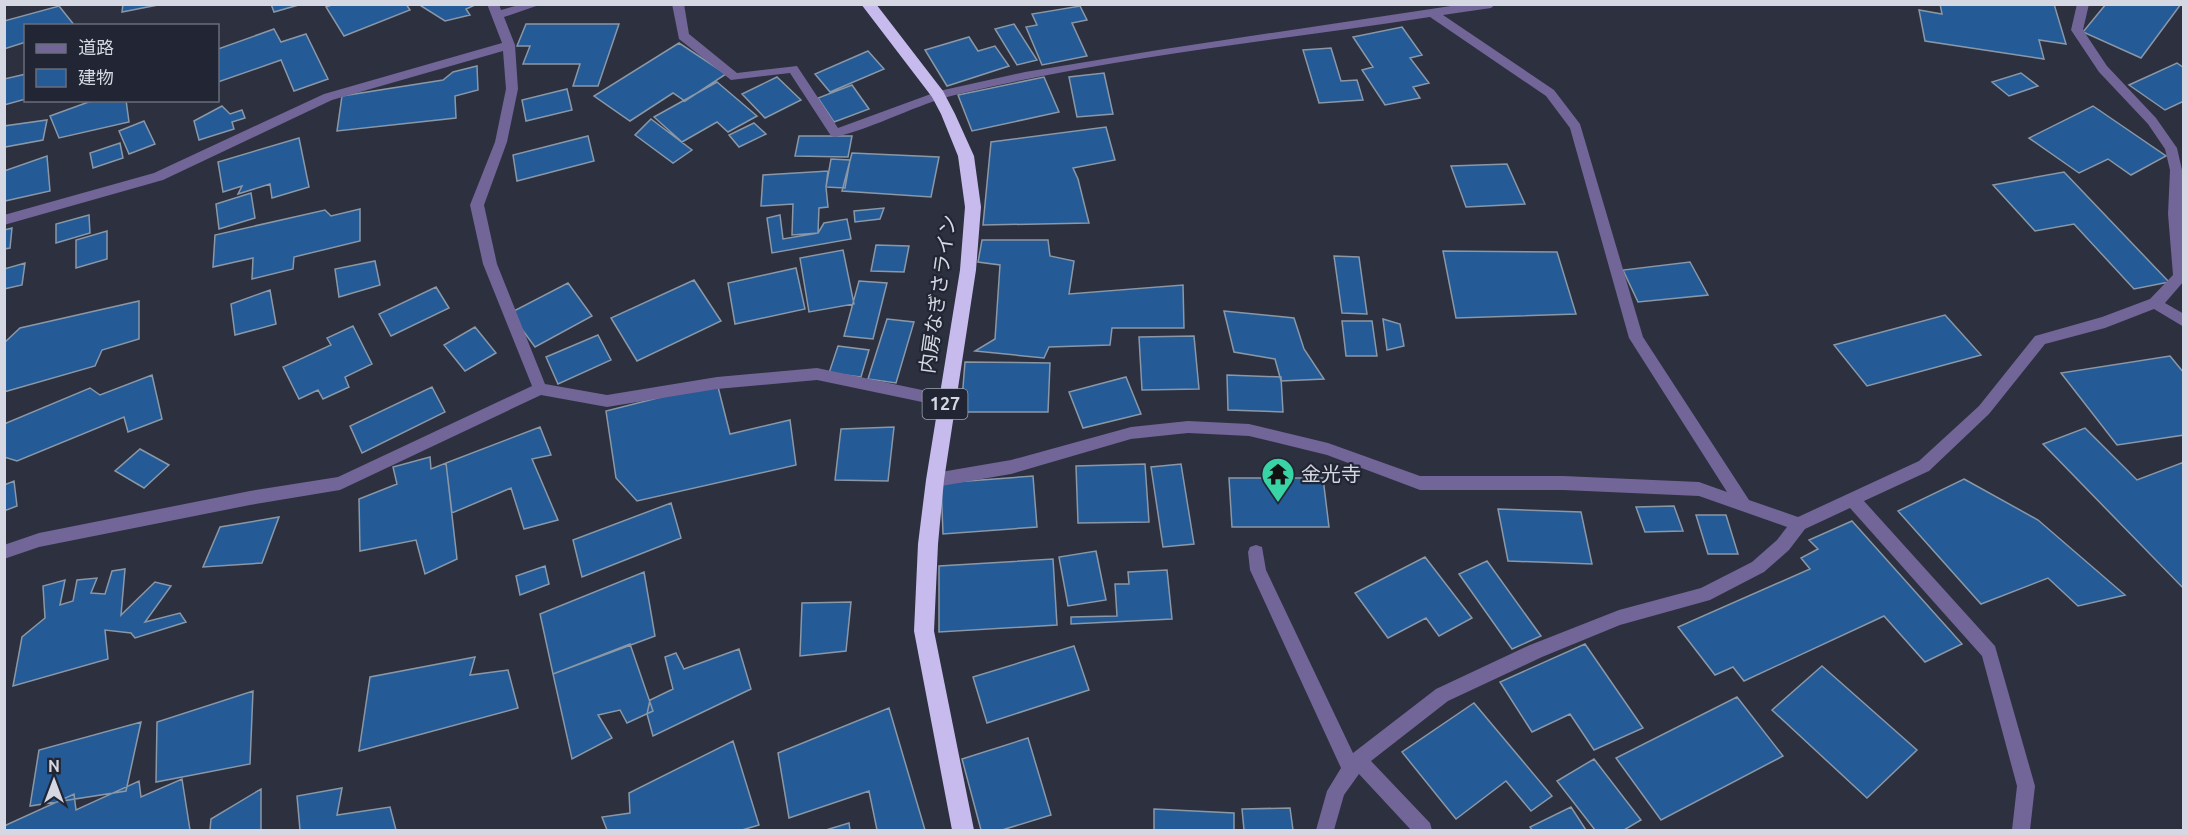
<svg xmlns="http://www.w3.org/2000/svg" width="2188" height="835" viewBox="0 0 2188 835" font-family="Ubuntu,'Noto Sans JP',sans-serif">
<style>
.building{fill:#245b97;stroke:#8a97a7;stroke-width:1.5}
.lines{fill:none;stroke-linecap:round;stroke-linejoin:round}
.minor{fill:#726597;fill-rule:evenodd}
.highway{fill:#c7bbed;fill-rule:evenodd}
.labels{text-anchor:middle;stroke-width:4.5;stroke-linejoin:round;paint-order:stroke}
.shield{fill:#222634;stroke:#9fa3ae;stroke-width:1.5}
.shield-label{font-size:18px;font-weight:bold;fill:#d5d8e2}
.street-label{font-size:20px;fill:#d5d8e2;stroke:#222634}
.poi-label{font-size:20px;fill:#d5d8e2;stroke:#222634;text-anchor:start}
</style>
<rect width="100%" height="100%" fill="#2c303f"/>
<!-- building -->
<path class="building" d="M 123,4 L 163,4 L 122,12 Z
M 271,4 L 302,4 L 274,12 Z
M 334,4 L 406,4 L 410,10 L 344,36 L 326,7 Z
M 418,4 L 477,4 L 466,9 L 470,15 L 445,21 Z
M 1940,4 L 2054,4 L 2066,44 L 2039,40 L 2044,59 L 1925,41 L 1919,10 L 1942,14 Z
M 2106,4 L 2181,4 L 2141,58 L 2083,32 Z
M 59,6 L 75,26 L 26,26 L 26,42 L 4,49 L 4,21 Z
M 1080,6 L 1087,20 L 1072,23 L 1087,56 L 1042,65 L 1026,27 L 1037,25 L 1032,14 Z
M 526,24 L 619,24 L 598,86 L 573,86 L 580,64 L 523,64 L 530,46 L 517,46 Z
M 1014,24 L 1037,60 L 1017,65 L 995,29 Z
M 1402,27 L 1422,55 L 1410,58 L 1429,83 L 1413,87 L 1420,98 L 1385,105 L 1362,70 L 1373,67 L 1353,37 Z
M 274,29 L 281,42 L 306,34 L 328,79 L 294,91 L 281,60 L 218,82 L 218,49 Z
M 969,37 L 978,51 L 995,46 L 1009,66 L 947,86 L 925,50 Z
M 679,43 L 726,74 L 685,101 L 673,93 L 630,121 L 594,96 Z
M 1331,48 L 1341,81 L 1357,80 L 1363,100 L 1319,103 L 1303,50 Z
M 868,51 L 884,69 L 830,92 L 815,74 Z
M 2177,63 L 2184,68 L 2184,101 L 2165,110 L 2129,85 Z
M 477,66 L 478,90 L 455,96 L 456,118 L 337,131 L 342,96 L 443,80 L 453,72 Z
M 1104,73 L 1113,114 L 1077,117 L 1069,77 Z
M 2021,73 L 2038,86 L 2009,96 L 1992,82 Z
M 26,74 L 26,99 L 4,105 L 4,79 Z
M 777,77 L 801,100 L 765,118 L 742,94 Z
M 1044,77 L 1059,112 L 972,131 L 958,95 Z
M 717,82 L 757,116 L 728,132 L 717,122 L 682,142 L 654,117 Z
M 852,85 L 869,109 L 834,122 L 818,98 Z
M 567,89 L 572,110 L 526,121 L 522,100 Z
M 94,100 L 126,100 L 129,122 L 59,138 L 50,116 Z
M 222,106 L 230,114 L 242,110 L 245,118 L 232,122 L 234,129 L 199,140 L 194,121 Z
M 2093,106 L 2166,156 L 2131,175 L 2108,159 L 2079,173 L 2029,138 Z
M 651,119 L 692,150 L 673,163 L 635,135 Z
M 47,120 L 43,140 L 5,147 L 4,126 Z
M 144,121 L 155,144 L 129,154 L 119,131 Z
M 754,123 L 766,134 L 739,147 L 729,135 Z
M 1106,127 L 1115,160 L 1073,168 L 1078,179 L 1089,223 L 983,225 L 991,142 Z
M 588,136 L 594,161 L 517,181 L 513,155 Z
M 799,136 L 852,136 L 848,157 L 795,156 Z
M 299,138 L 309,187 L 272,198 L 270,184 L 238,194 L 242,186 L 223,192 L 218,162 Z
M 120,143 L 123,158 L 93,168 L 90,153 Z
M 852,153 L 939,157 L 931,197 L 842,191 Z
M 47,156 L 50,191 L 5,201 L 4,171 Z
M 831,159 L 850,160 L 845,188 L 826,187 Z
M 1507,164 L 1525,204 L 1466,207 L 1451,166 Z
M 828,171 L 826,187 L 828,207 L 819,208 L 818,233 L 792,235 L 793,204 L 761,206 L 763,175 Z
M 2064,172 L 2169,282 L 2134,289 L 2074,224 L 2035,231 L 1993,185 Z
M 251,193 L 255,218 L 219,229 L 216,204 Z
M 884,208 L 880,219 L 855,222 L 854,211 Z
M 360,209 L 360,241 L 294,257 L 293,269 L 252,279 L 253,258 L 213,267 L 215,235 L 325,210 L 331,216 Z
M 89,215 L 90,233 L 56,243 L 56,224 Z
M 780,215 L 783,239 L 818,233 L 824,223 L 847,219 L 851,239 L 772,253 L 767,218 Z
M 12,228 L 10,248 L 4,249 L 4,230 Z
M 107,231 L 107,259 L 76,268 L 76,240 Z
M 982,240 L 1048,240 L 1050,256 L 1074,261 L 1069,294 L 1183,285 L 1184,328 L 1112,328 L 1110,345 L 1049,347 L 1044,358 L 975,351 L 995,339 L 1000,265 L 978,262 Z
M 876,245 L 909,246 L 904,272 L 871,271 Z
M 843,250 L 854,304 L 809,312 L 800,258 Z
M 1443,251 L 1557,252 L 1576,314 L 1456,318 Z
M 1334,256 L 1359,257 L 1367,314 L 1342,313 Z
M 375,261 L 380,285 L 339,297 L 335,269 Z
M 1690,262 L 1708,295 L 1638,302 L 1623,270 Z
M 25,263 L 22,285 L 4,289 L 4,269 Z
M 796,268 L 805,309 L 735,324 L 728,283 Z
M 694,280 L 721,321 L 637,361 L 611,318 Z
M 859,281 L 887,283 L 873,339 L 844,336 Z
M 568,283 L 592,316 L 535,347 L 510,313 Z
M 436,287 L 449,308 L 391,336 L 379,314 Z
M 270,290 L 276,324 L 235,335 L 231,304 Z
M 139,301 L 139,339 L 102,350 L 95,366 L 4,392 L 4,343 L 20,328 Z
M 1224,311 L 1294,318 L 1304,349 L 1324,379 L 1281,381 L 1275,359 L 1234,352 Z
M 1945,315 L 1981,355 L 1867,386 L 1834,345 Z
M 887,319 L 914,322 L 896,383 L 868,379 Z
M 1383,319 L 1400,324 L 1404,346 L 1387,350 Z
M 1342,321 L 1372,321 L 1377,356 L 1346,356 Z
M 353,326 L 372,364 L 345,377 L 349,387 L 323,399 L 318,390 L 299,399 L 283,367 L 331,345 L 327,338 Z
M 475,327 L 496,353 L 465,371 L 444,345 Z
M 598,335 L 611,360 L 558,384 L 546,357 Z
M 1194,336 L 1199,389 L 1142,390 L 1139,337 Z
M 838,346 L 869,350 L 861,377 L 829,373 Z
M 2170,356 L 2184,373 L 2184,435 L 2117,445 L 2061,373 Z
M 965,362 L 1050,363 L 1048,412 L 961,412 Z
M 152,375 L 162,419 L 128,432 L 124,417 L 17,461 L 4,457 L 4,424 L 90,388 L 100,395 Z
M 1227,375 L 1281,377 L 1283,412 L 1228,410 Z
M 1126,377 L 1141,414 L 1083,428 L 1069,392 Z
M 717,383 L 730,434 L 790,420 L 796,465 L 637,501 L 616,478 L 606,411 Z
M 432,387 L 445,412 L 362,453 L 350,426 Z
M 540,427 L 551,455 L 532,459 L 558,520 L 524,529 L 511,488 L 452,513 L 446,463 Z
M 894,427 L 888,481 L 835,480 L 841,429 Z
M 2085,428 L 2137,480 L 2184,462 L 2184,589 L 2043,444 Z
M 140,449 L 169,465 L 144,488 L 115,471 Z
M 430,457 L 431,469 L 446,463 L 457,559 L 425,574 L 416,540 L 360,551 L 359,499 L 397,484 L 393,467 Z
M 1145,464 L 1149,522 L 1078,523 L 1076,466 Z
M 1181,464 L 1194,544 L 1163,547 L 1151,467 Z
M 1033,476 L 1037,527 L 943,534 L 941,483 Z
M 1229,478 L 1323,478 L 1329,527 L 1232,527 Z
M 1964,479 L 2038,520 L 2125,595 L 2078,606 L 2048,578 L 1981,604 L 1898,511 Z
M 14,481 L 17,506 L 4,511 L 4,485 Z
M 671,503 L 681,538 L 582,577 L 573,540 Z
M 1674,506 L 1683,531 L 1645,532 L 1636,507 Z
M 1498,509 L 1581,512 L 1592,564 L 1508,561 Z
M 1696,515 L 1726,515 L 1738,554 L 1708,554 Z
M 279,517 L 262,563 L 203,567 L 220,527 Z
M 1852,521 L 1962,644 L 1925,662 L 1884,616 L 1744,681 L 1733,667 L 1715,675 L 1678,627 L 1810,569 L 1801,558 L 1818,549 L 1809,540 Z
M 1096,551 L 1106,600 L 1068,606 L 1059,557 Z
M 1425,557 L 1472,618 L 1439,636 L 1426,618 L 1388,638 L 1355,593 Z
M 1053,559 L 1057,625 L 939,632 L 939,566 Z
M 1487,561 L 1541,636 L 1512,649 L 1459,574 Z
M 545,566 L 549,584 L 520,595 L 516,576 Z
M 125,569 L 121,615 L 155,582 L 171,586 L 145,622 L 180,613 L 186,622 L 135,638 L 131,633 L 105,630 L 108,659 L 13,686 L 22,637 L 45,618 L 43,586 L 65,580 L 60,605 L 73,601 L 77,580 L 97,578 L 91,593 L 105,594 L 112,571 Z
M 1167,570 L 1172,619 L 1071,624 L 1071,617 L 1117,616 L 1115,584 L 1129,584 L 1128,572 Z
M 644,572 L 655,636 L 553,674 L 540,614 Z
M 851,602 L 846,651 L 800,656 L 802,603 Z
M 630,644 L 653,711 L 627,723 L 620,710 L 598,715 L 612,738 L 572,759 L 553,674 Z
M 1585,644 L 1643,728 L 1594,750 L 1570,714 L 1532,732 L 1500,682 Z
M 1074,646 L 1089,690 L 987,723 L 973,677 Z
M 739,649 L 751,689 L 653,736 L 647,714 L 650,700 L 673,689 L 665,657 L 676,653 L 684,669 Z
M 475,657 L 470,675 L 508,670 L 518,708 L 359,751 L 370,677 Z
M 1822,666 L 1917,750 L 1867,798 L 1772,710 Z
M 253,691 L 250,764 L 156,782 L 157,722 Z
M 1737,697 L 1783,756 L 1661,820 L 1616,758 Z
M 1474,703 L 1552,796 L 1531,811 L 1506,781 L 1456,819 L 1402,752 Z
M 889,708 L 925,830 L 877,830 L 869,791 L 789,818 L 778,753 Z
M 141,722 L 126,791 L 30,806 L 39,750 Z
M 1028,738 L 1051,815 L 1002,830 L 981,830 L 962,759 Z
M 733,741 L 759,825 L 742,830 L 607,830 L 602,817 L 630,813 L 629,793 Z
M 1594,759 L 1641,820 L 1624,830 L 1595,830 L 1557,781 Z
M 182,779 L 190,830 L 4,830 L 4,826 L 74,794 L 76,810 L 139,781 L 141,797 Z
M 342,788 L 337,815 L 390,807 L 396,830 L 300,830 L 297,796 Z
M 261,789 L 261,830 L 210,830 L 211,819 Z
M 1571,807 L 1586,830 L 1532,830 L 1530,827 Z
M 1290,808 L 1293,830 L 1244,830 L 1242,809 Z
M 1154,809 L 1234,813 L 1234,830 L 1154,830 Z
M 849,823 L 850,830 L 826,830 Z"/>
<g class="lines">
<!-- minor -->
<path class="minor" d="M 487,4 L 499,4 L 501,10 L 522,4 L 542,4 L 504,17 L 515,45 L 518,89 L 507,142 L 484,205 L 497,264 L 545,384 L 607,395 L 717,377 L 817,368 L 946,395 L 951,397 L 953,401 L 951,405 L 946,407 L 817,380 L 717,389 L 607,407 L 541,395 L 340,490 L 250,505 L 39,547 L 4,559 L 4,545 L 39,533 L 250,491 L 338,477 L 532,386 L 483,264 L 470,205 L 495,142 L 506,89 L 503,51 L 332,100 L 163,180 L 4,225 L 4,215 L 154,173 L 324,94 L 502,43 Z
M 672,4 L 684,4 L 689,34 L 737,73 L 797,66 L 838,128 L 939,91 L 1025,72 L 1158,50 L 1464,4 L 1496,4 L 1491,8 L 1443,15 L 1554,90 L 1580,124 L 1643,337 L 1749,500 L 1798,517 L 1919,461 L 1979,406 L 2035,336 L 2102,317 L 2150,299 L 2173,275 L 2168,214 L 2170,170 L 2165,149 L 2148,124 L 2099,72 L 2071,30 L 2077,4 L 2089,4 L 2083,30 L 2107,66 L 2156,118 L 2177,148 L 2182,170 L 2184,281 L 2165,303 L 2184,314 L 2184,327 L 2154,309 L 2105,328 L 2045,344 L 1989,414 L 1929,471 L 1864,501 L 1995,646 L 2035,786 L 2030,830 L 2012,830 L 2017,786 L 1982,656 L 1850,508 L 1805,529 L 1789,550 L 1764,572 L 1710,600 L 1620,625 L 1542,657 L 1448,701 L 1371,761 L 1430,823 L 1432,830 L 1411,830 L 1359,774 L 1344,795 L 1334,830 L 1316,830 L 1327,791 L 1341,768 L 1250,570 L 1248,552 L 1250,547 L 1256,545 L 1262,547 L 1266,570 L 1353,753 L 1436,689 L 1530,645 L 1619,610 L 1701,588 L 1752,562 L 1777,540 L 1787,527 L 1699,496 L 1563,490 L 1420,490 L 1327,455 L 1249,436 L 1188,433 L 1131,439 L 1011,474 L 935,487 L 930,485 L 927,480 L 930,475 L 935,473 L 1011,460 L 1131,427 L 1188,421 L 1249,424 L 1328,443 L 1420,476 L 1563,476 L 1699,482 L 1727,492 L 1629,338 L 1570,128 L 1546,96 L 1430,17 C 1273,41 1114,57 959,94 C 916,104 878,127 835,137 L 831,136 L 790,73 L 731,80 L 679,39 Z"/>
<!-- highway -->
<path class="highway" d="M 861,4 L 876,4 L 943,91 L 955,114 L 974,156 L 981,207 L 976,270 L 944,480 L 938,544 L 934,631 L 974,830 L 952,830 L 914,631 L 918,544 L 926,480 L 960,270 L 965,207 L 958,156 L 941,114 L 932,97 Z"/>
</g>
<!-- icons -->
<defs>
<symbol id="temple-pin" viewBox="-11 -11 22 30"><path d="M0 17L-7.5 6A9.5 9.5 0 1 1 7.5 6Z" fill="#38d4a6" stroke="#222634"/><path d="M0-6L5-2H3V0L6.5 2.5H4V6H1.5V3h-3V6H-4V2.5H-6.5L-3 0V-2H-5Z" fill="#111"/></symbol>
</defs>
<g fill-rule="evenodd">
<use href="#temple-pin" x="1259" y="455" width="38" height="52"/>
</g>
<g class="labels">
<!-- shield labels -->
<rect class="shield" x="922.5" y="389" width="45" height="30" rx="4.5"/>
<g class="shield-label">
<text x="945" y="410">127</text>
</g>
<!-- street labels -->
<g class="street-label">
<text transform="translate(938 294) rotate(-82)" y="7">内房なぎさライン</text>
</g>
<!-- poi labels -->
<g class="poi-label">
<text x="1301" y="481">金光寺</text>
</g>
</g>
<!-- border -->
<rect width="2188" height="835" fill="none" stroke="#d5d8e2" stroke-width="12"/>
<!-- legend -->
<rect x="24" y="24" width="195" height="78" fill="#222634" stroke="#6a6d7a" stroke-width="1.5"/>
<rect x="36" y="44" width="30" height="9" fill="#726597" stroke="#6a6d7a" stroke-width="1.5"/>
<text x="78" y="54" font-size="18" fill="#d5d8e2">道路</text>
<rect x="36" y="69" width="30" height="18" fill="#245b97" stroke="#6a6d7a" stroke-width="1.5"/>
<text x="78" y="84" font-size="18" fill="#d5d8e2">建物</text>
<!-- north arrow -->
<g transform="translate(54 781)" stroke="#222634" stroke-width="4.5" paint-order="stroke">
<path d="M0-4.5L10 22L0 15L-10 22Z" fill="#d5d8e2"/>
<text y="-9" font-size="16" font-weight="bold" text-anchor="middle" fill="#d5d8e2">N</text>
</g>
</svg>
